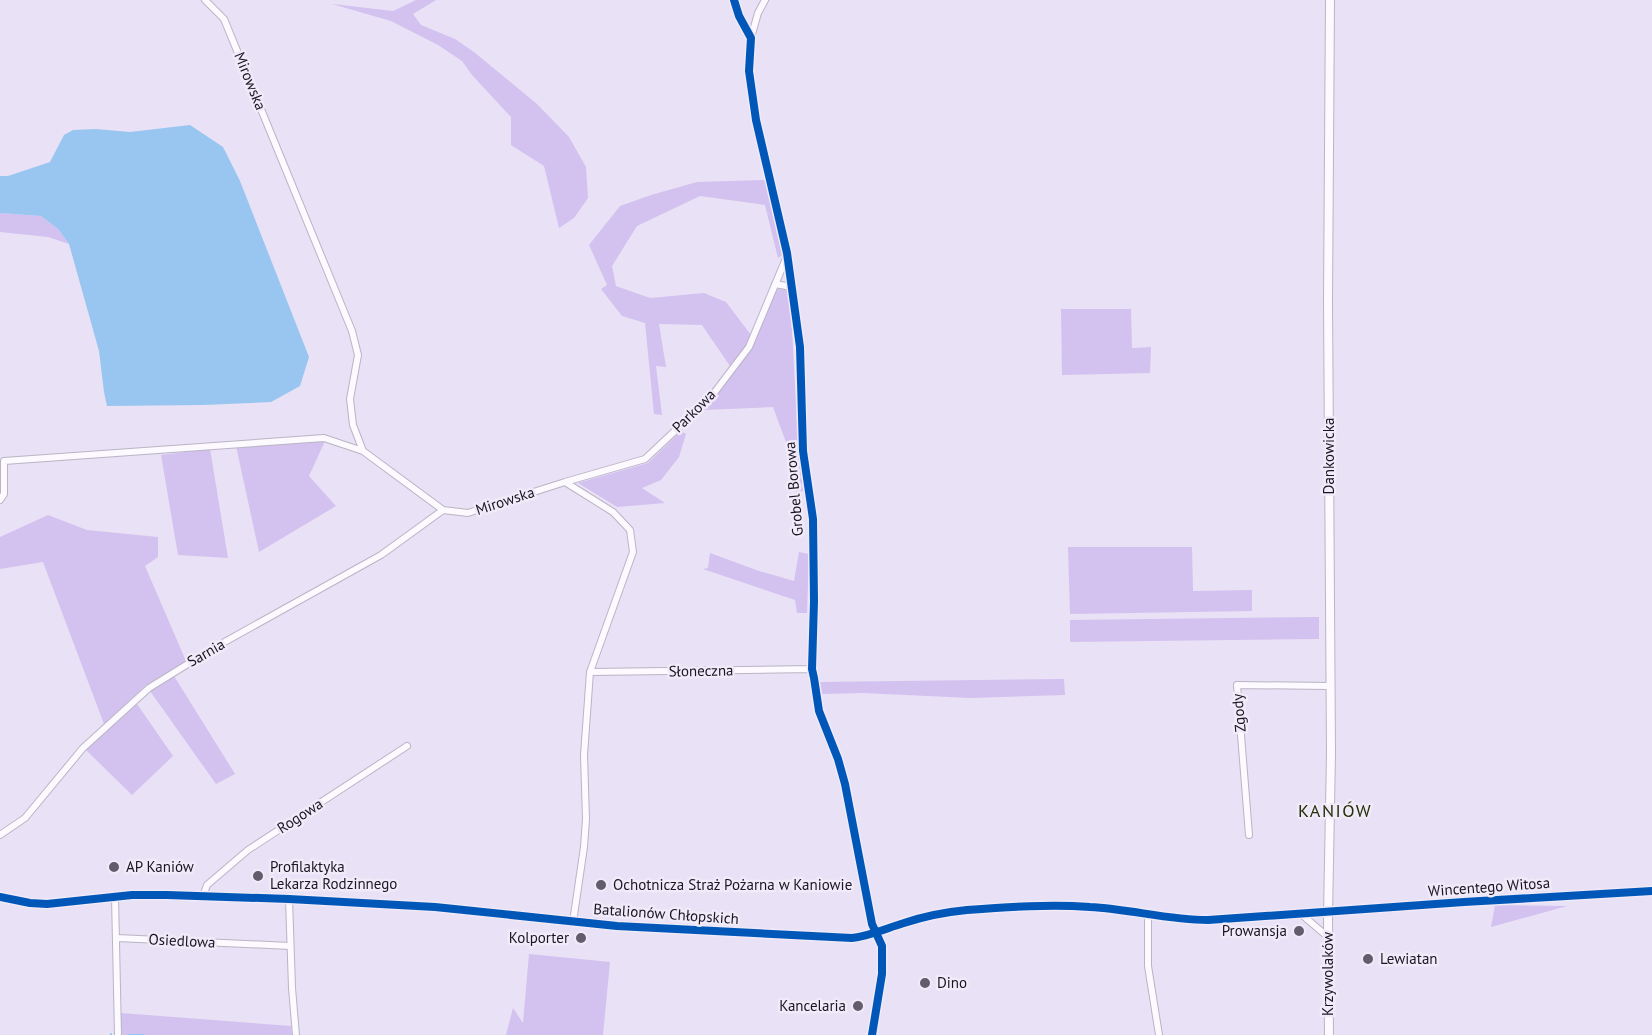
<svg xmlns="http://www.w3.org/2000/svg" width="1652" height="1035" viewBox="0 0 1652 1035" font-family="'PT Sans',sans-serif">
<style>
.green{fill:#d3c1ef}
.water{fill:#98c6f0}
.lines{fill:none;stroke-linecap:round;stroke-linejoin:round}
.stream{stroke:#98c6f0;stroke-width:2}
.street-casing{stroke:#bab4c4;stroke-width:8}
.secondary-casing{stroke:#bab4c4;stroke-width:10}
.street{stroke:#fcfafe;stroke-width:6}
.secondary{stroke:#fcfafe;stroke-width:8}
.cycleway-casing{stroke:#f0eaf9;stroke-width:11}
.cycleway{stroke:#0057b8;stroke-width:8}
.poi-dot{fill:#625c6c;stroke:#f0eaf9;stroke-width:2}
.labels{text-anchor:middle;stroke-width:5;stroke-linejoin:round;paint-order:stroke}
.street-label{font-size:15px;fill:#1a1522;stroke:#f0eaf9}
.poi-label{font-size:15px;fill:#1a1522;stroke:#f0eaf9;text-anchor:start}
.quarter-label{font-size:18px;letter-spacing:1.5px;fill:#252e07;stroke:#f0eaf9}
</style>
<rect width="100%" height="100%" fill="#e9e1f6"/>
<!-- green -->
<path class="green" d="M 416,0 L 436,0 L 413,14 L 421,25 L 455,39 L 474,52 L 537,104 L 569,137 L 586,167 L 588,198 L 574,218 L 559,228 L 544,166 L 511,145 L 511,117 L 472,75 L 462,61 L 438,45 L 391,21 L 332,4 L 393,11 Z
M 768,180 L 784,254 L 778,258 L 765,205 L 700,196 L 637,226 L 612,266 L 616,286 L 650,298 L 704,293 L 726,302 L 751,335 L 747,345 L 730,366 L 702,325 L 659,324 L 666,367 L 656,366 L 662,415 L 654,414 L 645,323 L 622,316 L 601,289 L 607,285 L 589,245 L 620,206 L 651,195 L 697,182 Z
M 0,213 L 41,216 L 58,229 L 69,244 L 48,237 L 0,232 Z
M 776,289 L 789,290 C 795,357 795,424 803,491 L 796,492 L 790,453 L 773,407 L 703,410 L 751,349 Z
M 1061,309 L 1131,309 L 1132,348 L 1151,347 L 1150,373 L 1062,375 Z
M 681,431 L 686,434 L 679,457 L 661,480 L 642,488 L 665,503 L 617,507 L 578,483 L 648,463 Z
M 325,441 L 309,476 L 336,506 L 259,552 L 236,446 Z
M 210,449 L 228,558 L 178,555 L 161,455 Z
M 48,515 L 87,530 L 158,537 L 158,557 L 145,566 L 186,661 L 146,685 L 104,724 L 43,562 L 0,569 L 0,537 Z
M 1068,547 L 1192,547 L 1193,591 L 1252,590 L 1252,611 L 1070,614 Z
M 799,552 L 809,554 L 807,613 L 797,613 L 795,600 L 703,569 L 708,568 L 710,553 L 759,571 L 794,581 Z
M 1319,617 L 1319,639 L 1070,642 L 1070,620 Z
M 174,676 L 235,774 L 216,784 L 150,691 Z
M 1064,679 L 1065,695 L 970,698 L 863,693 L 822,694 L 820,682 Z
M 137,704 L 173,756 L 132,795 L 86,750 Z
M 1495,905 L 1567,906 L 1491,927 Z
M 529,954 L 610,962 L 603,1035 L 506,1035 L 513,1008 L 523,1023 Z
M 121,1013 L 291,1026 L 292,1035 L 121,1035 Z"/>
<!-- water -->
<path class="water" d="M 190,125 L 223,147 L 240,181 L 309,357 L 300,386 L 271,402 L 203,405 L 107,406 L 104,392 L 99,351 L 69,244 L 58,229 L 41,216 L 0,213 L 0,176 L 8,176 L 50,162 L 64,135 L 73,130 L 96,129 L 130,132 Z"/>
<g class="lines">
<!-- stream -->
<path class="stream" d="M 111,1035 L 111,1034
M 129,1035 L 144,1035"/>
<defs>
<path id="street" d="M 205,0 L 224,19 L 352,331 L 358,355 L 350,399 L 353,425 L 363,451 L 443,510 L 468,513 L 565,482 L 613,512 L 630,530 L 633,552 L 590,672 L 584,755 L 586,819 L 584,847 L 573,922
M 734,0 L 739,16 L 751,37
M 765,0 L 758,13 L 751,38 L 749,71 L 756,120 L 787,253 L 800,347 L 803,451 L 813,519 L 814,601 L 812,669 L 819,711 L 838,759 L 845,784 L 872,924 L 882,946 L 882,974 L 872,1035
M 775,284 L 792,287
M 565,482 L 645,459 L 711,397 L 749,347 L 787,256
M 0,500 L 4,494 L 4,461 L 324,438 L 363,451
M 590,672 L 812,669
M 0,835 L 25,818 L 83,748 L 149,688 L 212,649 L 381,555 L 443,510
M 1249,835 L 1237,685 L 1330,686
M 115,896 L 118,1035
M 203,896 L 207,885 L 248,850 L 407,746
M 289,899 L 292,988 L 296,1035
M 1301,914 L 1328,937
M 1148,915 L 1148,966 L 1159,1035
M 117,938 L 290,946"/>
<path id="secondary" d="M 0,897 L 30,903 L 47,904 L 132,895 L 167,895 L 289,899 L 435,907 L 617,926 L 852,938 C 870,936 887,928 904,923 C 925,916 946,912 967,910 C 1008,907 1050,904 1090,907 C 1130,909 1168,920 1208,920 L 1464,902 L 1652,891
M 1329,1035 L 1328,916 L 1331,753 L 1328,301 L 1330,0"/>
</defs>
<!-- street casing -->
<use href="#street" class="street-casing"/>
<!-- secondary casing -->
<use href="#secondary" class="secondary-casing"/>
<!-- street -->
<use href="#street" class="street"/>
<!-- secondary -->
<use href="#secondary" class="secondary"/>
<defs>
<path id="cycleway" d="M 734,0 L 739,16 L 751,38 L 749,71 L 756,120 L 787,253 L 800,347 L 803,451 L 813,519 L 814,601 L 812,669 L 814,678 L 819,711 L 838,759 L 845,784 L 872,924 L 882,946 L 882,974 L 872,1035
M 0,897 L 30,903 L 47,904 L 132,895 L 167,895 L 289,899 L 435,907 L 617,926 L 852,938 C 870,936 887,928 904,923 C 925,916 946,912 967,910 C 1008,907 1050,904 1090,907 C 1130,909 1168,920 1208,920 L 1464,902 L 1652,891"/>
</defs>
<!-- cycleway casing -->
<use href="#cycleway" class="cycleway-casing"/>
<!-- cycleway -->
<use href="#cycleway" class="cycleway"/>
</g>
<!-- markers -->
<g class="poi-dot">
<circle cx="114" cy="867" r="6"/>
<circle cx="258" cy="876" r="6"/>
<circle cx="601" cy="885" r="6"/>
<circle cx="1299" cy="931" r="6"/>
<circle cx="581" cy="938" r="6"/>
<circle cx="1368" cy="959" r="6"/>
<circle cx="925" cy="983" r="6"/>
<circle cx="858" cy="1006" r="6"/>
</g>
<g class="labels">
<!-- street labels -->
<g class="street-label">
<text transform="translate(250 81) rotate(68)" y="5">Mirowska</text>
<text transform="translate(694 411) rotate(-45)" y="5">Parkowa</text>
<text transform="translate(1329 456) rotate(-90)" y="5">Dankowicka</text>
<text transform="translate(794 489) rotate(-95)" y="5">Grobel Borowa</text>
<text transform="translate(505 501) rotate(-18)" y="5">Mirowska</text>
<text transform="translate(206 653) rotate(-30)" y="5">Sarnia</text>
<text transform="translate(701 671) rotate(-1)" y="5">Słoneczna</text>
<text transform="translate(1239 713) rotate(-95)" y="5">Zgody</text>
<text transform="translate(300 816) rotate(-33)" y="5">Rogowa</text>
<text transform="translate(1489 887) rotate(-4)" y="5">Wincentego Witosa</text>
<text transform="translate(666 914) rotate(4)" y="5">Batalionów Chłopskich</text>
<text transform="translate(182 941) rotate(3)" y="5">Osiedlowa</text>
<text transform="translate(1328 974) rotate(-90)" y="5">Krzywolaków</text>
</g>
<!-- poi labels -->
<g class="poi-label">
<text x="126" y="872">AP Kaniów</text>
<text x="270" y="872">Profilaktyka<tspan x="270" dy="17">Lekarza Rodzinnego</tspan></text>
<text x="613" y="890">Ochotnicza Straż Pożarna w Kaniowie</text>
<text x="1287" y="936" text-anchor="end">Prowansja</text>
<text x="569" y="943" text-anchor="end">Kolporter</text>
<text x="1380" y="964">Lewiatan</text>
<text x="937" y="988">Dino</text>
<text x="846" y="1011" text-anchor="end">Kancelaria</text>
</g>
<!-- quarter labels -->
<g class="quarter-label">
<text x="1335" y="817">KANIÓW</text>
</g>
</g>
</svg>
